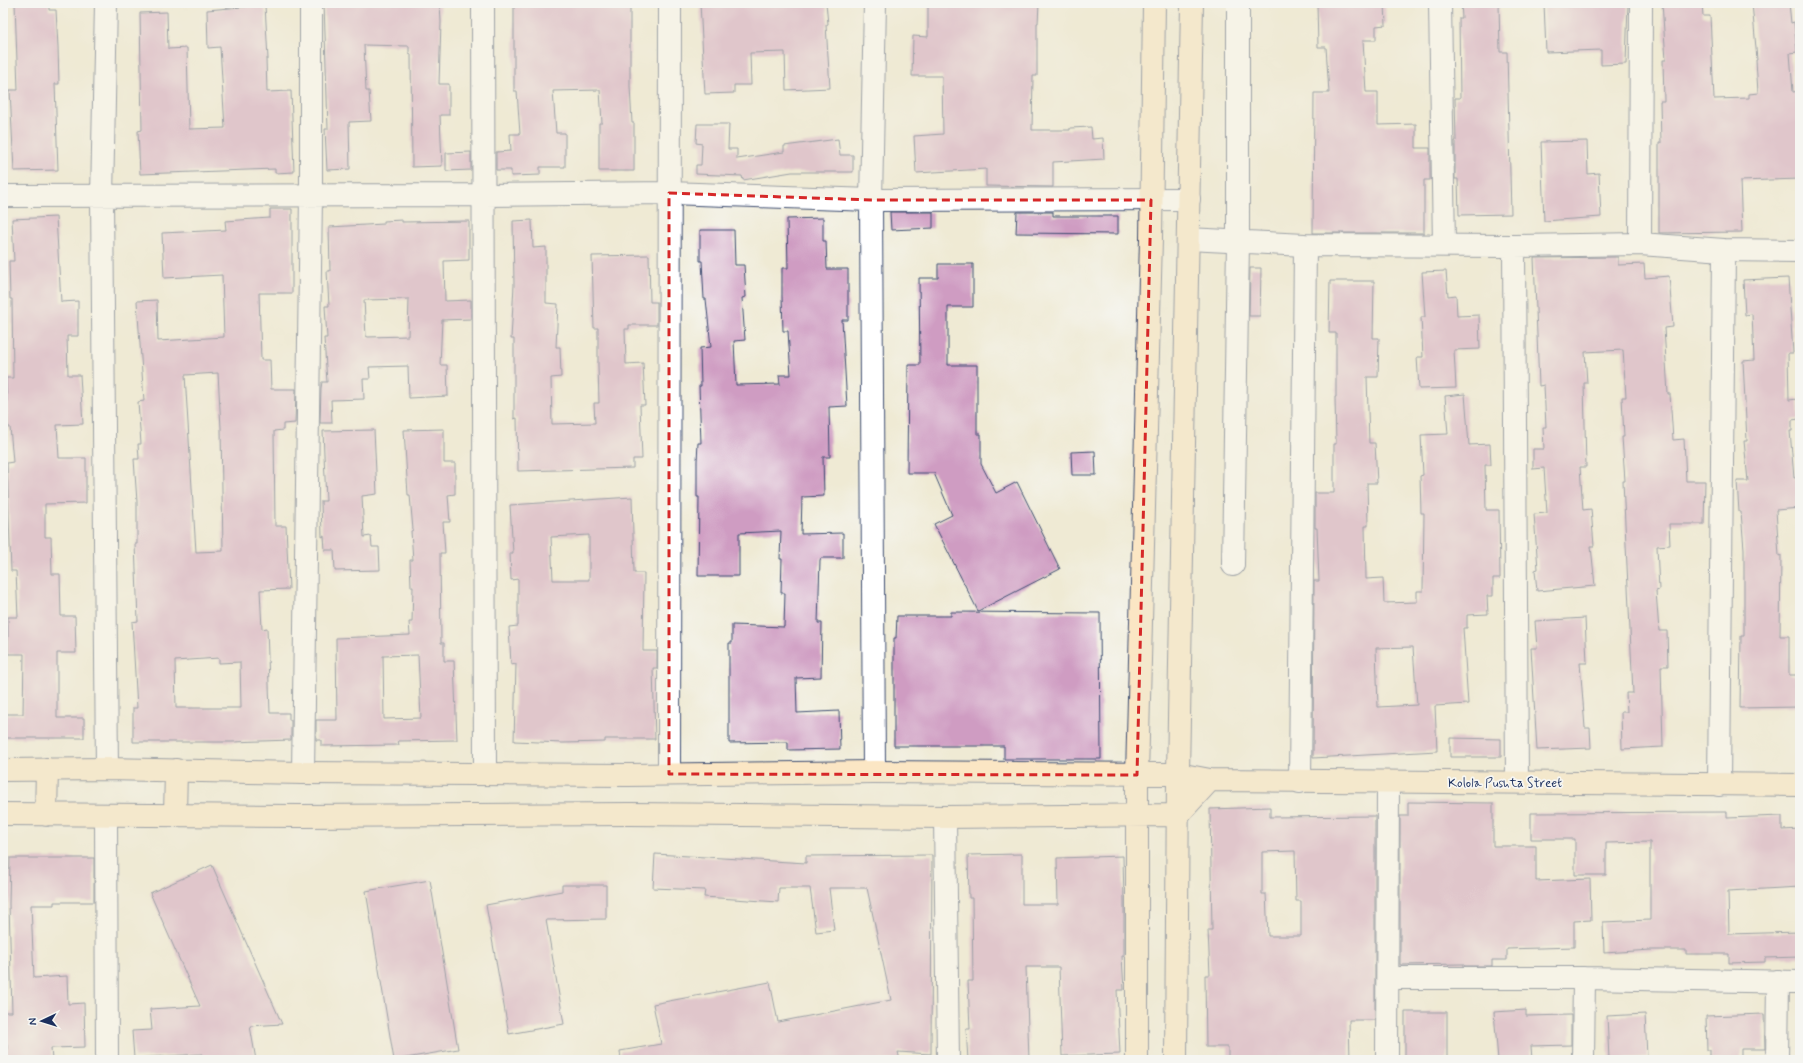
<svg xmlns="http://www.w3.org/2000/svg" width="1803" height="1063" viewBox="0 0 1803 1063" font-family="Mynerve,sans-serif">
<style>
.building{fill:#cf9cc2;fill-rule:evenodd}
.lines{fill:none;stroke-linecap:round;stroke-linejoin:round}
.street-casing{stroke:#3b4b70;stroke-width:24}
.secondary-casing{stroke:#3b4b70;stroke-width:24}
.street{stroke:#fff;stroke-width:22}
.secondary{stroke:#fbe6c4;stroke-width:22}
.marked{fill:none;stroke:#d62828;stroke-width:3;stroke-dasharray:8 5;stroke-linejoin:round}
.labels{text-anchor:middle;stroke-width:3.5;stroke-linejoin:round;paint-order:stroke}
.street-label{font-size:13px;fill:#1b2f5e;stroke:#f6f6f2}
</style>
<rect width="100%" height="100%" fill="#f6f6f2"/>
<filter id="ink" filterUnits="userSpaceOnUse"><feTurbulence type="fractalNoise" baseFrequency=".025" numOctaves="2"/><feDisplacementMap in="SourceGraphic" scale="8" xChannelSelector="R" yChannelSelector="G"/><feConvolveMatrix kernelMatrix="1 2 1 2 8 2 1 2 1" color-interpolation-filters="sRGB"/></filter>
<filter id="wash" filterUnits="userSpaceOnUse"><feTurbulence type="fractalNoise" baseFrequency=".012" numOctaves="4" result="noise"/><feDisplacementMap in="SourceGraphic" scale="16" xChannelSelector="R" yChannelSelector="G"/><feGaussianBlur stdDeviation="0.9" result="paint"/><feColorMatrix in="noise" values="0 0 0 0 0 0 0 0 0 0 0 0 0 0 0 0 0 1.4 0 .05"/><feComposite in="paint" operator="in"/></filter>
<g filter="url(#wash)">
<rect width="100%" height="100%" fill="#efead4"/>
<g id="blocks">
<!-- building -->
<path class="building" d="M 15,3 L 49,3 L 49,10 L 56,10 L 58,47 L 59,84 L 55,84 L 58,170 L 14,171 L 10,90 L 18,90 Z
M 324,3 L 440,3 L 441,22 L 439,84 L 449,84 L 449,115 L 440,115 L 442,166 L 412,167 L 411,54 L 409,53 L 409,46 L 364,45 L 366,91 L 369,91 L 371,121 L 349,122 L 350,169 L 327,170 L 325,129 L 328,129 Z
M 514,3 L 630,3 L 630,86 L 632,123 L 634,123 L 634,171 L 599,171 L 599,123 L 602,123 L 600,90 L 553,91 L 556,133 L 565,133 L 565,167 L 540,167 L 540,175 L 511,176 L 511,170 L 496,170 L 496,152 L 511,151 L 510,134 L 520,134 L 517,91 L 514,91 Z
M 700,3 L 826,3 L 828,24 L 826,25 L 830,88 L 786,90 L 785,52 L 750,53 L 751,85 L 734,85 L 734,93 L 705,94 Z
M 928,3 L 1039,3 L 1038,23 L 1037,23 L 1037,76 L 1033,76 L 1032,130 L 1070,130 L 1070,128 L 1091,127 L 1092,139 L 1103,138 L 1104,159 L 1053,162 L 1053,187 L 986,186 L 986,169 L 916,173 L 914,136 L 943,134 L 942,76 L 912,76 L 913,36 L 928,37 Z
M 1317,3 L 1385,3 L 1386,25 L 1376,26 L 1376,40 L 1363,40 L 1366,92 L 1378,92 L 1378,125 L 1416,124 L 1416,148 L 1430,148 L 1430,180 L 1424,180 L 1424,233 L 1313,233 L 1314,93 L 1329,93 L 1326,47 L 1318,47 Z
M 1461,3 L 1499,3 L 1500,52 L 1507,52 L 1511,214 L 1459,215 L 1458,179 L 1455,179 L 1455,141 L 1456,141 L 1455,98 L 1460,98 L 1459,18 L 1462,18 Z
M 1544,3 L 1628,3 L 1626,64 L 1601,65 L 1601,50 L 1546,52 Z
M 1662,3 L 1702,3 L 1703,16 L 1710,16 L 1714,99 L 1749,98 L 1749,94 L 1758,93 L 1756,60 L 1757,60 L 1752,3 L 1789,3 L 1791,23 L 1794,22 L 1797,52 L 1790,53 L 1793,92 L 1800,91 L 1800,179 L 1740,181 L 1742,232 L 1659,233 L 1659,143 L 1661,143 L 1660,101 L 1664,101 L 1663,60 L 1666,60 Z
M 265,5 L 268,59 L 266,59 L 267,92 L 291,91 L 294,172 L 275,173 L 275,169 L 140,174 L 138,131 L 142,130 L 140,13 L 167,12 L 168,49 L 187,48 L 189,129 L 225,128 L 220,47 L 208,48 L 207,10 Z
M 697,124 L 729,124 L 728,149 L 737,149 L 737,159 L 784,152 L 784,146 L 838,139 L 840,155 L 853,155 L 853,172 L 792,172 L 743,180 L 742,176 L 696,174 L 696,165 L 701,165 L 702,144 L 696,143 Z
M 1587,141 L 1588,174 L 1599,173 L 1601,217 L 1544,221 L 1541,142 Z
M 471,152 L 471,170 L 446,171 L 446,153 Z
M 270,209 L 292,209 L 292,293 L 259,293 L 261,360 L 270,360 L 271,389 L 296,389 L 295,423 L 283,424 L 283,430 L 274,431 L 275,526 L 286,526 L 289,589 L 260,590 L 262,629 L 267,628 L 270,713 L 289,713 L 289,720 L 291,720 L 291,740 L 232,742 L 133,742 L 133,708 L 137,708 L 132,622 L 138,621 L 135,544 L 137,544 L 137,502 L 134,459 L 139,459 L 138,444 L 141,444 L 138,402 L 144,401 L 137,301 L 157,300 L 158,341 L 224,337 L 222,275 L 164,278 L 162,233 L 226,230 L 225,221 L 270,218 ZM 218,373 L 221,428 L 223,551 L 196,552 L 185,375 ZM 219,658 L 219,663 L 240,662 L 241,708 L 176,708 L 175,661 Z
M 890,212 L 933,212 L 933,228 L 891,230 Z
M 1017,212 L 1053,212 L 1053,216 L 1118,216 L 1118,234 L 1016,233 Z
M 56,217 L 61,302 L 78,301 L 78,336 L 67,336 L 68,375 L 80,375 L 83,424 L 57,425 L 59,458 L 86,458 L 86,503 L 45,504 L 45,537 L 51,537 L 52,574 L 60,574 L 61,616 L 75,616 L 76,653 L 57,653 L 57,718 L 84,718 L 84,738 L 3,738 L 3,714 L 23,714 L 24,654 L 8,654 L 8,617 L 18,617 L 16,571 L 11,571 L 7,463 L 13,462 L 10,427 L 8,427 L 6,378 L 13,378 L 12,299 L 10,299 L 9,261 L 14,261 L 12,219 Z
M 823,218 L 823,241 L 826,241 L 827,269 L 848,269 L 848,320 L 842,320 L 847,406 L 829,407 L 830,457 L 823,457 L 824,496 L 802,497 L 801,534 L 843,533 L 843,558 L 821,558 L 820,560 L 818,623 L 822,623 L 821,677 L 796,678 L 797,713 L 839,711 L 840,749 L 788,750 L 788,742 L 729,743 L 729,643 L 732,643 L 732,625 L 784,627 L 785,593 L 781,593 L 782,559 L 780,559 L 781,531 L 739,533 L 739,576 L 698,576 L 699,497 L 697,497 L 697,461 L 698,443 L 701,443 L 699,386 L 701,386 L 700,348 L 711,347 L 706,299 L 704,299 L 702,261 L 700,261 L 700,230 L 734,230 L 735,265 L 744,265 L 746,297 L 742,298 L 745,340 L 734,341 L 736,385 L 780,384 L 779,375 L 791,375 L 788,331 L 783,331 L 782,296 L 782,268 L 788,268 L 787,219 Z
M 402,220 L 402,222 L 469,221 L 469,260 L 444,261 L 445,301 L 471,300 L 471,319 L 442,320 L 440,365 L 447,365 L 448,396 L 409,398 L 408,366 L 369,367 L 370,379 L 363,379 L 364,399 L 331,400 L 332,423 L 320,423 L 321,388 L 322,382 L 327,382 L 324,338 L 327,338 L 325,306 L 329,306 L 327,271 L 330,271 L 329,227 L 384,224 L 384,221 ZM 409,299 L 408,336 L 368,337 L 366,336 L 364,300 Z
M 532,220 L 533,248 L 546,247 L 546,303 L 558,304 L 556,347 L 560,347 L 561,377 L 551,378 L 552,424 L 595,423 L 594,403 L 599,403 L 598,365 L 598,328 L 594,328 L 592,256 L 649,255 L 650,302 L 657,302 L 657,325 L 629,325 L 629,329 L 625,329 L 626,364 L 643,363 L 645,405 L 640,405 L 642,459 L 633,459 L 633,468 L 518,471 L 517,418 L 514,419 L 514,339 L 511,339 L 514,285 L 513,221 Z
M 1618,257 L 1618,265 L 1644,264 L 1645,278 L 1669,276 L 1673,327 L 1664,328 L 1668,394 L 1670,394 L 1673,440 L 1684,439 L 1686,481 L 1705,481 L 1704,524 L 1669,524 L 1670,545 L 1657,546 L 1659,590 L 1656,591 L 1659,631 L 1667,631 L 1668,666 L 1661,666 L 1663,747 L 1622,749 L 1621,712 L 1627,712 L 1626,693 L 1633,693 L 1623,481 L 1625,481 L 1622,437 L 1624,437 L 1622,397 L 1626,397 L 1623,350 L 1585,352 L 1587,383 L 1584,383 L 1586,467 L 1580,467 L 1583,510 L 1591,509 L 1594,546 L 1591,546 L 1595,586 L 1537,591 L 1535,570 L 1538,569 L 1534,514 L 1547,513 L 1544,468 L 1533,469 L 1533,449 L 1544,449 L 1543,427 L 1546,427 L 1544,385 L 1539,386 L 1534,258 Z
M 938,264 L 973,264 L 973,307 L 948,307 L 948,365 L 977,365 L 977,434 L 981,434 L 981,464 L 996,493 L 1017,482 L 1060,569 L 978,611 L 934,524 L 952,515 L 934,473 L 907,473 L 908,365 L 920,365 L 919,278 L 938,278 Z
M 1250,268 L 1261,268 L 1260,316 L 1249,316 Z
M 1446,271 L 1448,296 L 1456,295 L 1457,316 L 1479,315 L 1480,349 L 1454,350 L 1456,388 L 1419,389 L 1417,357 L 1423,357 L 1421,317 L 1425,317 L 1422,272 Z
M 1788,278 L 1793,353 L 1788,353 L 1789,400 L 1798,399 L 1799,419 L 1792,420 L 1792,431 L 1790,431 L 1794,478 L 1800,477 L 1800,508 L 1776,510 L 1779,556 L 1781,555 L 1780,636 L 1789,636 L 1789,675 L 1800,675 L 1800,707 L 1740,708 L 1741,636 L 1744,636 L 1744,549 L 1741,512 L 1739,512 L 1737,481 L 1748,481 L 1744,441 L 1747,441 L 1743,361 L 1754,360 L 1752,314 L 1745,315 L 1743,280 Z
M 1330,281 L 1374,281 L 1373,338 L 1379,338 L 1378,377 L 1367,377 L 1369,443 L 1375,443 L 1377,483 L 1367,483 L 1368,526 L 1365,526 L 1366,579 L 1383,578 L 1384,603 L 1417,602 L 1417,591 L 1423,591 L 1424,513 L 1421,513 L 1420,476 L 1423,475 L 1421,435 L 1448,434 L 1445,396 L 1465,394 L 1469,445 L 1490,444 L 1491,465 L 1485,465 L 1486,510 L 1499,510 L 1500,578 L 1493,578 L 1493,596 L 1487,596 L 1488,614 L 1467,615 L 1467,628 L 1463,628 L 1468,704 L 1435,706 L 1437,751 L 1313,758 L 1314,581 L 1319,581 L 1317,528 L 1315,528 L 1315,493 L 1334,493 L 1334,444 L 1336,444 L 1335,397 L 1336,397 L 1336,333 L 1329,333 ZM 1413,647 L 1417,705 L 1378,707 L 1376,648 Z
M 444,429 L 444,463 L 455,463 L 455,494 L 448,495 L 450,522 L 443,522 L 445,553 L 440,553 L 441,643 L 444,643 L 444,661 L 454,661 L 457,740 L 398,741 L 399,745 L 321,746 L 321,740 L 316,740 L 316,720 L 337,720 L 336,638 L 410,635 L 409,622 L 412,622 L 413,587 L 411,587 L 410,560 L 413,560 L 411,531 L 413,530 L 410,495 L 408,495 L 404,430 ZM 418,655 L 421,718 L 384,719 L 383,656 Z
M 374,430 L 377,494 L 362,496 L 364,537 L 371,536 L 372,547 L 379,547 L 380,570 L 335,571 L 334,550 L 325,550 L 324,536 L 322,537 L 321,501 L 326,501 L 323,431 Z
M 1095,451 L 1096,475 L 1072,475 L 1071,452 Z
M 632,497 L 634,573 L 644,573 L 643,651 L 657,651 L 657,668 L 653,668 L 655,739 L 605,739 L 605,742 L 563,743 L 514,741 L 516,664 L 511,665 L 509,627 L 518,626 L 518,579 L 511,580 L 510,553 L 513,553 L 510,505 ZM 589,535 L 589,580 L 553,580 L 551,537 Z
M 951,612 L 1100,613 L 1101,759 L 1004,759 L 1004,746 L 894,746 L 894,638 L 896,638 L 897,616 L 951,616 Z
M 1585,618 L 1587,663 L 1580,663 L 1585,728 L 1590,728 L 1591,748 L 1537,750 L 1531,648 L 1537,648 L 1535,621 Z
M 1450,738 L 1501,739 L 1501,757 L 1450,757 Z
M 1408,802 L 1493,803 L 1493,846 L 1536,846 L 1536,881 L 1590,879 L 1591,920 L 1574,921 L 1574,947 L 1507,949 L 1507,960 L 1492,960 L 1492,966 L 1464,966 L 1464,964 L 1400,965 L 1400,816 L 1408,816 Z
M 1270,807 L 1270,817 L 1375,816 L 1375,1020 L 1349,1020 L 1350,1060 L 1228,1060 L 1228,1047 L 1206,1047 L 1205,975 L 1210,975 L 1208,930 L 1212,930 L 1210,809 ZM 1295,851 L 1296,901 L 1301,901 L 1301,936 L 1268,936 L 1266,894 L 1262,894 L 1262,852 Z
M 1727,812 L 1727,818 L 1782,816 L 1782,830 L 1800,829 L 1800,887 L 1728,891 L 1729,934 L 1800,932 L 1800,957 L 1765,958 L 1765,962 L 1729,963 L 1729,954 L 1686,954 L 1686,950 L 1651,950 L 1604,953 L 1603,922 L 1650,920 L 1650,842 L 1606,843 L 1606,875 L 1575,875 L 1575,839 L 1531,839 L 1531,813 Z
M 655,854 L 806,863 L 806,856 L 932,855 L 931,1054 L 898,1052 L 900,1060 L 621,1060 L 620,1051 L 661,1044 L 653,1004 L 770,982 L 778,1022 L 891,1000 L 867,888 L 829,888 L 834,930 L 816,932 L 810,888 L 779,888 L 778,902 L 704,897 L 705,890 L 653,888 Z
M 1022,854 L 1022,904 L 1058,904 L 1057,858 L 1123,856 L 1124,902 L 1124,956 L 1122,956 L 1124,990 L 1117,990 L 1120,1054 L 1062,1056 L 1059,967 L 1026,967 L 1029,1060 L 968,1060 L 966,1029 L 970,1029 L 968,981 L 973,981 L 972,898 L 969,898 L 968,855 Z
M 10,858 L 94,858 L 94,902 L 54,902 L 54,905 L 31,905 L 34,978 L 67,976 L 68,1004 L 84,1003 L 85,1047 L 51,1048 L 52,1060 L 7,1060 L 7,1045 L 3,1045 L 3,1012 L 12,1012 L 9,904 Z
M 212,865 L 282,1024 L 250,1026 L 256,1060 L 202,1060 L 202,1054 L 134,1058 L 132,1031 L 152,1030 L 150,1009 L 200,1006 L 150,893 Z
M 430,880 L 458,1049 L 394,1060 L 366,891 Z
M 562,885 L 606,885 L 606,919 L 546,920 L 564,1024 L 509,1034 L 486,905 L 562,891 Z
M 1526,1010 L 1526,1016 L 1571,1015 L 1571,1045 L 1531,1046 L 1532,1060 L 1498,1060 L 1494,1012 Z
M 1405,1012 L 1447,1012 L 1447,1060 L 1405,1060 Z
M 1645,1014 L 1647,1057 L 1609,1059 L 1607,1016 Z
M 1764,1014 L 1765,1049 L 1741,1049 L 1741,1060 L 1710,1060 L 1710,1050 L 1707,1050 L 1706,1016 Z"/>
</g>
</g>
<g filter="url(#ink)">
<use href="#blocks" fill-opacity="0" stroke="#3b4b70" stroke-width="1"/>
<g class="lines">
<defs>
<path id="street" d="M 106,3 L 102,197 L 107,769
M 483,3 L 485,774
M 1440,3 L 1444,245
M 3,196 L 483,195 L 669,193 L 871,200 L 1189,199
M 1188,239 L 1305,245 L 1514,246 L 1640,244 L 1724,250 L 1800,251
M 1640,244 L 1641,3
M 1514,246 L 1517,782
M 1233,565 L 1238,242 L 1238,3
M 874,772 L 871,200 L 875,3
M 303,773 L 311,196 L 311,3
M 669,774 L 670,3
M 1300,782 L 1305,245
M 1719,785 L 1724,250
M 106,815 L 107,1060
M 945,817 L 948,1060
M 1388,978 L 1584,978 L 1800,982
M 1387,1060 L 1388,783
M 1583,1060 L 1584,978
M 1777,1060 L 1778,981"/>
<path id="secondary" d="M 3,770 L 107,769 L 303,773 L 628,775 L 874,772 L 1178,774 L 1210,780 L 1800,785
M 3,814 L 301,816 L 630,814 L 945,817 L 1178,815 L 1210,780
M 46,815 L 47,769
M 175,815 L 176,770
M 1137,1060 L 1137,775 L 1151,239 L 1154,3
M 1176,1060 L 1178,774 L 1192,3"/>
</defs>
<!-- street casing -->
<use href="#street" class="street-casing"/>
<!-- secondary casing -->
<use href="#secondary" class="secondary-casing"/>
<!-- street -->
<use href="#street" class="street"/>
<!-- secondary -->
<use href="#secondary" class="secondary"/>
</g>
</g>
<!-- marked area -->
<path d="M0 0H1803V1063H0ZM 669,193 L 871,200 L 1151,200 L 1137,775 L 669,774 Z" fill="#efead4" fill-opacity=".55" fill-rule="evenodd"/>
<path class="marked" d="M 669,193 L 871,200 L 1151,200 L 1137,775 L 669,774 Z"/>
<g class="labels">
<!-- street labels -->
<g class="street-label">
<text x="1505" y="787">Kolola Pushta Street</text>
</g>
</g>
<!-- margin -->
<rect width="1803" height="1063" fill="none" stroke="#f6f6f2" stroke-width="16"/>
<!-- north arrow -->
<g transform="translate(42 1021) rotate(266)" stroke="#f6f6f2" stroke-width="3" paint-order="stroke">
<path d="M0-3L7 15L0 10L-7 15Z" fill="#1b2f5e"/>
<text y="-6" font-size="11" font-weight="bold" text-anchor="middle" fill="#1b2f5e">N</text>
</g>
</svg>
